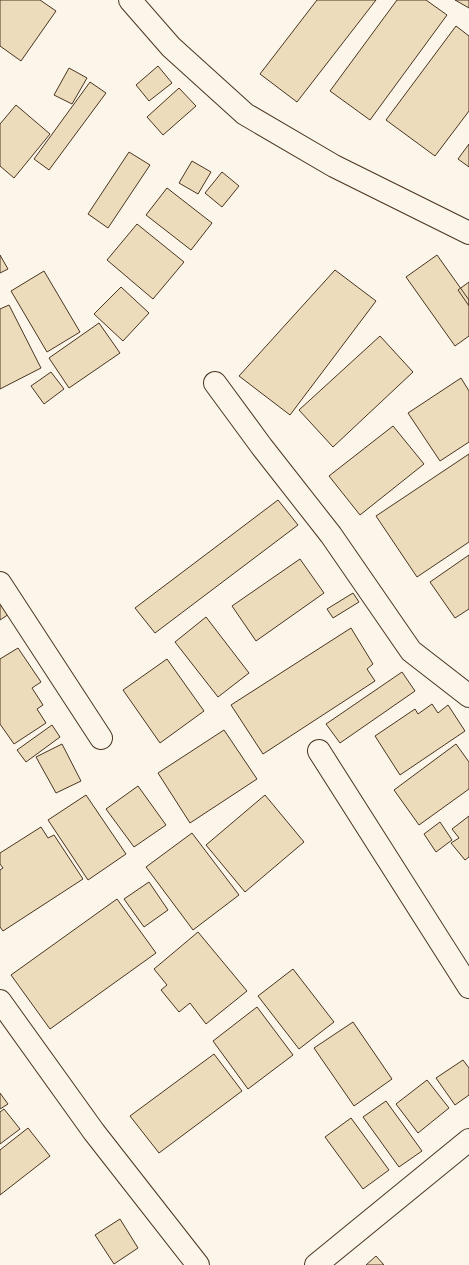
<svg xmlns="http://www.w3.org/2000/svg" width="469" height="1265" viewBox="0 0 469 1265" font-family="Arial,sans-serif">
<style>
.building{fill:#ecdcbc;stroke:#4a3520}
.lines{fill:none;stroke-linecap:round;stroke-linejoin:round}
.minor-casing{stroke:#4a3520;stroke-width:24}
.minor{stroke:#fbf6e9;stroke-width:22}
</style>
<rect width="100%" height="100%" fill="#fbf6e9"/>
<!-- building -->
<path class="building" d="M 0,0 L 40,0 L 56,11 L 21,61 L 0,46 Z
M 317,0 L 376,0 L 297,102 L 260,74 Z
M 397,0 L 426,0 L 447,15 L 370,120 L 330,91 Z
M 455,0 L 469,0 L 469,8 Z
M 456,26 L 469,36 L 469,111 L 435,156 L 386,120 Z
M 158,66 L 172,83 L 149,101 L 136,85 Z
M 69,68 L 87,78 L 72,104 L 54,95 Z
M 90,82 L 106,93 L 49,170 L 34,159 Z
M 179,88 L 196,106 L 163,135 L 147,117 Z
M 16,105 L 50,134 L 14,178 L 0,166 L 0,124 Z
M 469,144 L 469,167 L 458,159 Z
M 129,152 L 150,165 L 108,228 L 88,214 Z
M 192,161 L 211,172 L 198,194 L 179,183 Z
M 222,172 L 239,186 L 222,207 L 205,193 Z
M 167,188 L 212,223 L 191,250 L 146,215 Z
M 137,224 L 184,262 L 153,299 L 107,260 Z
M 0,255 L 8,269 L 0,273 Z
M 437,255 L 469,300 L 469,336 L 455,346 L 406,277 Z
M 335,270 L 376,301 L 290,415 L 239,376 Z
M 44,271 L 80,332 L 47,352 L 11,291 Z
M 469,282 L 469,306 L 458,290 Z
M 121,287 L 149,313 L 123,341 L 94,314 Z
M 9,305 L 41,368 L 0,389 L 0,309 Z
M 99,323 L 120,353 L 69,388 L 49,358 Z
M 380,336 L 413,372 L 333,447 L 299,410 Z
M 51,372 L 64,389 L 44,404 L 31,386 Z
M 461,378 L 469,391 L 469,442 L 440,461 L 408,413 Z
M 393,426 L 424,464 L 360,515 L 329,476 Z
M 469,454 L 469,542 L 417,577 L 376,516 Z
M 278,500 L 298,525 L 155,633 L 135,608 Z
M 469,555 L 469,609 L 455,618 L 430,582 Z
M 300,559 L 324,593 L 256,641 L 232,606 Z
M 353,593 L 359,602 L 333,618 L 327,609 Z
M 0,602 L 9,614 L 0,620 Z
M 206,617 L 249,673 L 218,697 L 175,642 Z
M 351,628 L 373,664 L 367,669 L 375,681 L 263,754 L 231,705 Z
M 18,648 L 41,682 L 32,688 L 43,705 L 37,709 L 46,723 L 14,744 L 0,724 L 0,659 Z
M 167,659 L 204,711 L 160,743 L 123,690 Z
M 402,672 L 415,691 L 340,743 L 326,724 Z
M 432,704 L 438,713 L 448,705 L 465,731 L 400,775 L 375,736 L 415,709 L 418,714 Z
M 52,725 L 60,737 L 26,762 L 17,750 Z
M 224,730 L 257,779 L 190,823 L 158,773 Z
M 62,744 L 81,781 L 56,793 L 36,757 Z
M 456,744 L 469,762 L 469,789 L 419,825 L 394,790 Z
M 138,786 L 166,825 L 134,847 L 106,809 Z
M 86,795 L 126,854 L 88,880 L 48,820 Z
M 265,795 L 304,842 L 245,892 L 206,845 Z
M 469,816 L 469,857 L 465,860 L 451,843 L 459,838 L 452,829 Z
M 440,822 L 452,840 L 436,852 L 424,834 Z
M 41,827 L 48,838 L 54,835 L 83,879 L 3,931 L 0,927 L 0,870 L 3,868 L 0,864 L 0,853 Z
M 192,833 L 239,895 L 193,930 L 146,867 Z
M 149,882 L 168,910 L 144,927 L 124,899 Z
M 117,899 L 156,953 L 50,1029 L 11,975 Z
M 198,932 L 247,991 L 206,1024 L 190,1003 L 179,1012 L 161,990 L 167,985 L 154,969 Z
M 293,969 L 334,1022 L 299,1049 L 258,996 Z
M 257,1007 L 293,1055 L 248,1089 L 213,1041 Z
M 353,1022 L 392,1079 L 354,1106 L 314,1048 Z
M 214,1054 L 242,1091 L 159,1153 L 130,1116 Z
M 463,1060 L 469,1068 L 469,1095 L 455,1105 L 436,1078 Z
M 427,1080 L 449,1108 L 418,1133 L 396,1104 Z
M 0,1093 L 8,1104 L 0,1109 Z
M 386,1101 L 422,1151 L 399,1167 L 363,1117 Z
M 4,1109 L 20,1129 L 0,1144 L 0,1112 Z
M 351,1118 L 389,1170 L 363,1189 L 325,1137 Z
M 28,1128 L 50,1156 L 0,1195 L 0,1150 Z
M 120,1219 L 138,1248 L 114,1264 L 95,1235 Z
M 376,1256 L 384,1265 L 366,1265 Z"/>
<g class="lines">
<defs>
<path id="minor" d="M 130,0 L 171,47 L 245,114 L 334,166 L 469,233
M 215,383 L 262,447 L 331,535 L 411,651 L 469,696
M 0,583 L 101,738
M 319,751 L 469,987
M 0,1001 L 94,1132 L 198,1265
M 316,1265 L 469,1140"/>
</defs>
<!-- minor casing -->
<use href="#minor" class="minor-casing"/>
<!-- minor -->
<use href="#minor" class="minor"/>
</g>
</svg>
